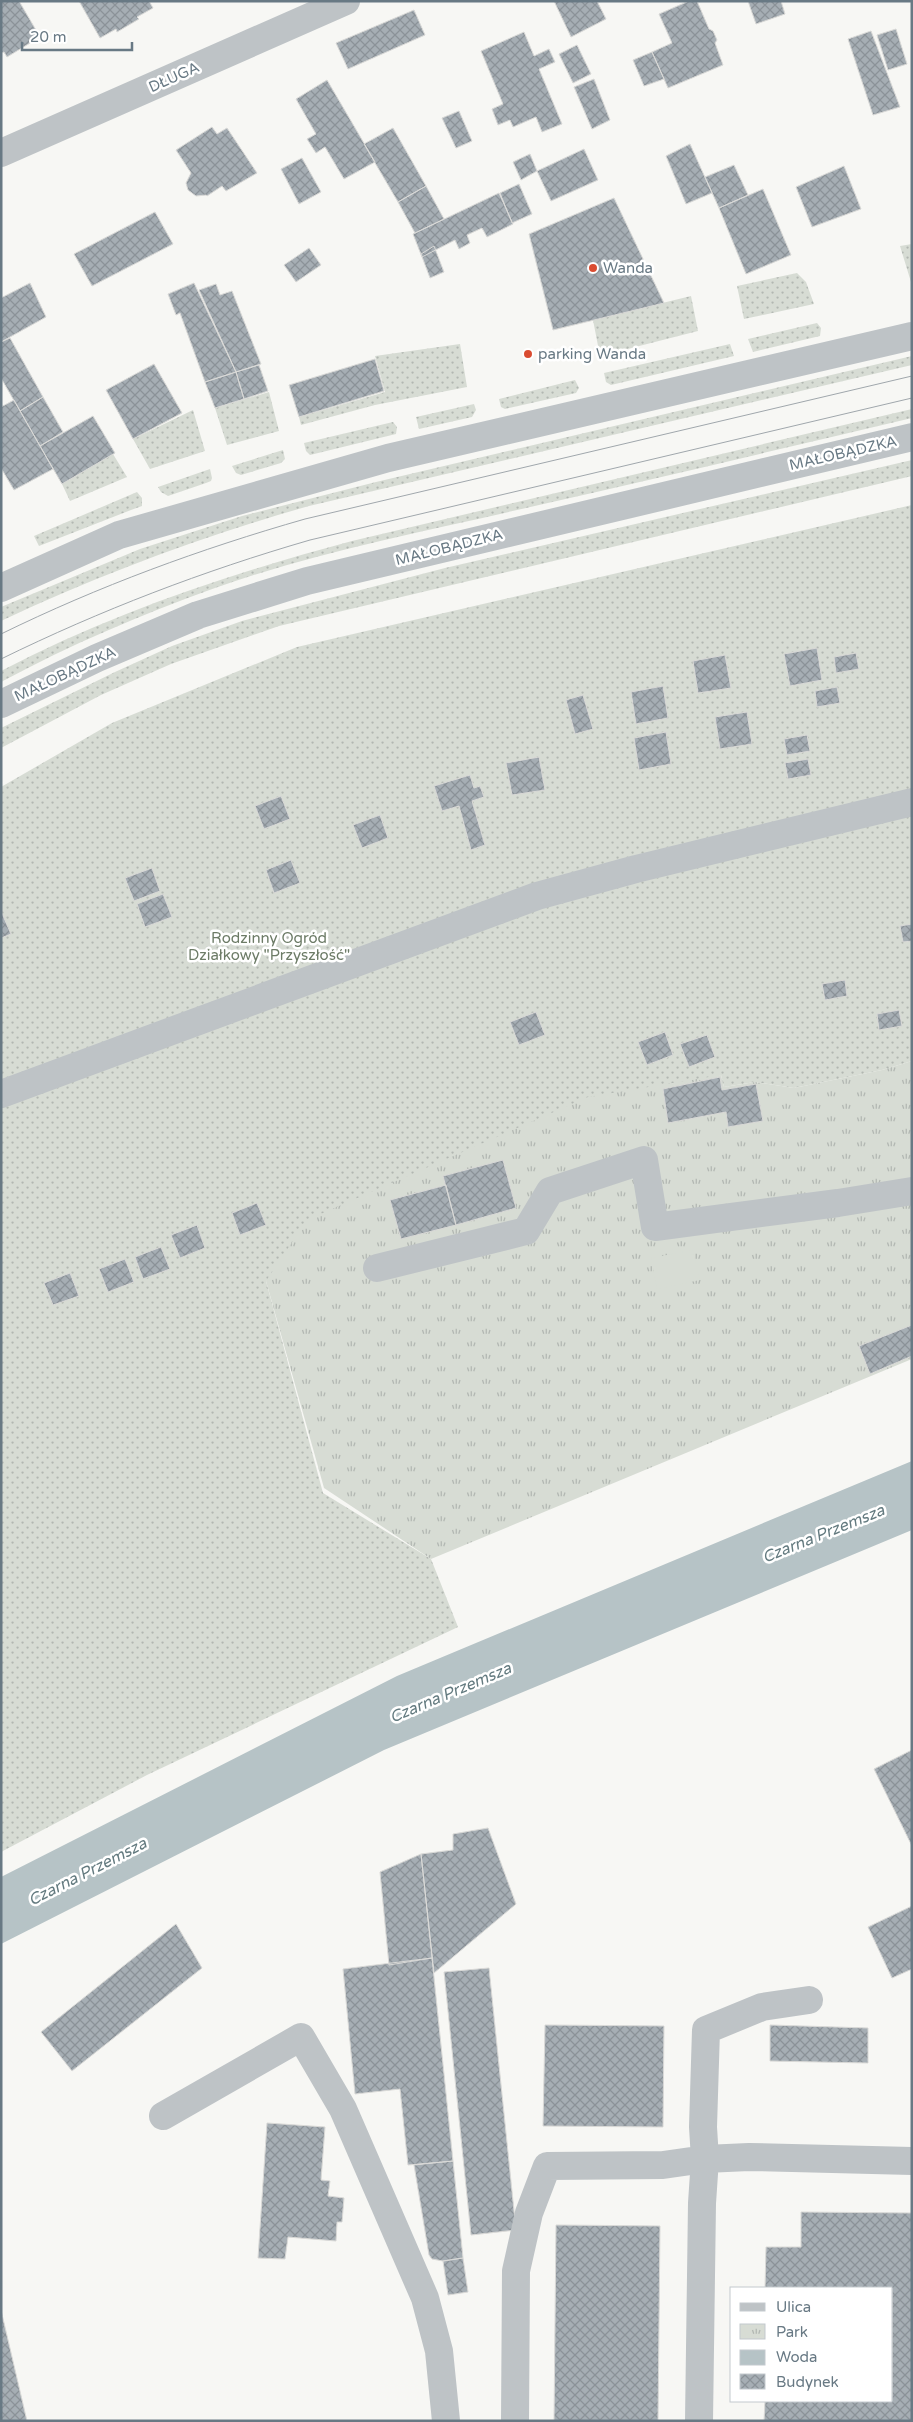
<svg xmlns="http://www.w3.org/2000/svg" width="913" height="2422" viewBox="0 0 913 2422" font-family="'Varela Round',sans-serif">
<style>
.grass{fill:url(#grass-dots)}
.park{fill:url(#park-tufts)}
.pitch{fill:#d7dcd4}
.water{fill:#b6c3c6}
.building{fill:url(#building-cross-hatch);stroke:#d9d9d7}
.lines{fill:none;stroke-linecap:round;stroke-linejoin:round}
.minor{stroke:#bec3c6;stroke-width:28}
.tram{stroke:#a0a7ac;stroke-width:1}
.poi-dot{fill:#da4c31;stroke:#fff;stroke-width:2}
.labels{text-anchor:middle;stroke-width:5;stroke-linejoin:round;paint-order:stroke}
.street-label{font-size:15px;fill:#687984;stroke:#fff}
.poi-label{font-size:15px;fill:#687984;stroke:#fff;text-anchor:start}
.park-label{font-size:15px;fill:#6c7b66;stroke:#fff}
.water-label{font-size:16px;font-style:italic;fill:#637a7f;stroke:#fff}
</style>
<defs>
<pattern id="grass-dots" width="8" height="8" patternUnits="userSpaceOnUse" patternTransform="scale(1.25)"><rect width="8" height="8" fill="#d7dcd4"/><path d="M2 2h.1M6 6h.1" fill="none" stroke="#b2b7b2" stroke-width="1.8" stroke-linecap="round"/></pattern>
<pattern id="park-tufts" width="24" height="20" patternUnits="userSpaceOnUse" patternTransform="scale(1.25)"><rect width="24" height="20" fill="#d7dcd4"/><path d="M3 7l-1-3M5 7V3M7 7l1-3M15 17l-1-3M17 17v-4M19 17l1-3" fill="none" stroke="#b2b7b2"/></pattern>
<pattern id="building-cross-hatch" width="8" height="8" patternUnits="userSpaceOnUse" patternTransform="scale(1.25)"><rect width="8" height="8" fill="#a6aeb4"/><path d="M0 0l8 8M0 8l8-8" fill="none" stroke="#8b9298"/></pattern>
</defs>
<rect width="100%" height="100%" fill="#f7f7f4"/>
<!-- grass -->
<path class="grass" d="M 912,244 L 912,282 L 911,282 L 900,246 Z
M 797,273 L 806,282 L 814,304 L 744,319 L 737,286 Z
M 691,296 L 698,331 L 600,356 L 593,320 Z
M 817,323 L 821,328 L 820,336 L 753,352 L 748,339 Z
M 460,344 L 467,387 L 375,405 L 301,425 L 299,417 L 385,392 L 375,356 Z
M 730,344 L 734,356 L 611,385 L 606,382 L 604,373 Z
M 912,356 L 912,365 L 309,506 C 203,536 101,574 1,621 L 1,607 L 140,549 L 242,516 L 376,482 Z
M 575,380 L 579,388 L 576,393 L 505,409 L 501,407 L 499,399 Z
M 269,392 L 279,431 L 227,445 L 215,408 Z
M 474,404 L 476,410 L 472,417 L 419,429 L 416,417 Z
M 912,409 L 912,418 C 788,447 664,477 539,505 C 432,530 319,551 215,588 C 142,614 70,645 1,682 L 1,671 C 112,613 232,573 352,541 Z
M 193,410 L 205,451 L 150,469 L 133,439 Z
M 393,422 L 397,427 L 396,434 L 310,455 L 306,451 L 304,443 Z
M 283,450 L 285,459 L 281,463 L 241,475 L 236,473 L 232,466 Z
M 113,454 L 127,477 L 70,501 L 62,484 Z
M 912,460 L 912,476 L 279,626 L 171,664 L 101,695 L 1,748 L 1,728 L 115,672 L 172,646 L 242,621 L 445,568 Z
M 210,469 L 212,478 L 211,481 L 206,483 L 168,496 L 161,492 L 158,487 Z
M 137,492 L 142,498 L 142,506 L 131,510 L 39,546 L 34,536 Z
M 912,505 L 912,1061 L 882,1070 L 794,1088 L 755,1082 L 724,1087 L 721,1075 L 266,1281 L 323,1493 L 431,1559 L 458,1627 L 147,1775 L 1,1852 L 1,787 L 112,723 L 297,647 Z"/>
<!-- park -->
<path class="park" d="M 912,1061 L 912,1359 L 431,1559 L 324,1488 L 266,1281 L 307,1220 L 588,1097 L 721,1075 L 724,1087 L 755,1082 L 794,1088 L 882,1070 Z"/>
<!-- pitch -->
<path class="pitch" d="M 693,1250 L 700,1280 L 657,1289 L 651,1258 Z"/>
<!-- water -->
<path class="water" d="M 912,1461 L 912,1530 L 384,1750 L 1,1944 L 1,1877 L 397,1676 Z"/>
<!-- building -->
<path class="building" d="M 1,1 L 19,1 L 40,37 L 7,57 L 4,52 L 1,53 Z
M 79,1 L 149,1 L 153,8 L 137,17 L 139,19 L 117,32 L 116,29 L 100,38 Z
M 554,1 L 597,1 L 606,19 L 571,37 Z
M 689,1 L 697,1 L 709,29 L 713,31 L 717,40 L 715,43 L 723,65 L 668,88 L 652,52 L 672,43 L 659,14 Z
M 748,1 L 781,1 L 785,14 L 756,24 Z
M 414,10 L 425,35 L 348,69 L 336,43 Z
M 896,29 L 907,64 L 888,70 L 877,35 Z
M 871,31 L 900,107 L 873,115 L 848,39 Z
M 524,32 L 534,56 L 549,49 L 555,62 L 539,69 L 562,124 L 542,132 L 536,117 L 513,127 L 510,120 L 498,125 L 492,109 L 503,104 L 481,51 Z
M 577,45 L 591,74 L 573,83 L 559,54 Z
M 652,52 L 664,79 L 644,86 L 633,60 Z
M 594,79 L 610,120 L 592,129 L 574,87 Z
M 327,80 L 375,162 L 344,179 L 325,147 L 316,153 L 307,139 L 316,134 L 296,99 Z
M 459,111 L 472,141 L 456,148 L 442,118 Z
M 212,127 L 217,134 L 227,128 L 257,173 L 226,191 L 222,186 L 207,196 L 206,195 L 196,196 L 188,190 L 186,183 L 191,173 L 176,150 Z
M 393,128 L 426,186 L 398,202 L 364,144 Z
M 690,144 L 712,193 L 686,204 L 666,156 Z
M 584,149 L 598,180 L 551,201 L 537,171 Z
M 530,154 L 537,171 L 521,180 L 513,162 Z
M 302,158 L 321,192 L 299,204 L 281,169 Z
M 734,165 L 748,195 L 719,208 L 705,177 Z
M 844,166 L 861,209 L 812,227 L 796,187 Z
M 519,184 L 532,214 L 512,223 L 500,193 Z
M 426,186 L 444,219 L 415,233 L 398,202 Z
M 763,189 L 791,255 L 746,274 L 719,208 Z
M 499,193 L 513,224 L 487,237 L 482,228 L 467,235 L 470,243 L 459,249 L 455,240 L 422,257 L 413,234 Z
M 614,198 L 664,303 L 553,330 L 529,234 Z
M 155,212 L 173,244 L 92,286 L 74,254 Z
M 434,246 L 444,272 L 430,278 L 421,254 Z
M 309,248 L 321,265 L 296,282 L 284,265 Z
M 30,283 L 46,317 L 1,342 L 1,298 Z
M 194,283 L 236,372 L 205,382 L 180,313 L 176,315 L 168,294 Z
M 216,284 L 220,295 L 232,291 L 261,364 L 236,372 L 199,290 Z
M 10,338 L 43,397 L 20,411 L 1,378 L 1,342 Z
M 375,359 L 384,391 L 299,417 L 289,385 Z
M 154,364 L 182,413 L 133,439 L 106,390 Z
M 259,365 L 268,391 L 244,399 L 236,372 Z
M 236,372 L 244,399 L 215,408 L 205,382 Z
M 43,397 L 63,432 L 40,446 L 20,411 Z
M 14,400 L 53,469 L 14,490 L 1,468 L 1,407 Z
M 93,416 L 115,453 L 62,484 L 40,446 Z
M 817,648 L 822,680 L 790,686 L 784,654 Z
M 856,653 L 859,669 L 836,673 L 834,657 Z
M 725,655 L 731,688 L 698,693 L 693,661 Z
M 663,686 L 668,718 L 636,724 L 631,692 Z
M 837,687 L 840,703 L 817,707 L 815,691 Z
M 583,695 L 593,729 L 575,734 L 566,700 Z
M 747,712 L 752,744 L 720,749 L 715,717 Z
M 666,732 L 671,764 L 639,770 L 634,738 Z
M 807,735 L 810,751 L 787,755 L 784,739 Z
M 539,757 L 545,790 L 512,795 L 506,763 Z
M 808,759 L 811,775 L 788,779 L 785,763 Z
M 470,775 L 474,788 L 480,786 L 484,797 L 472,801 L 485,845 L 471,850 L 459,806 L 442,811 L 434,786 Z
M 281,796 L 290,819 L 264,829 L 255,806 Z
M 380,815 L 388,838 L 362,848 L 353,825 Z
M 291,860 L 300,883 L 274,893 L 266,870 Z
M 152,868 L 160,891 L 134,901 L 125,878 Z
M 163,894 L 172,917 L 145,927 L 137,904 Z
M 1,911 L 11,934 L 1,938 Z
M 912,924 L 912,941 L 903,942 L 900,926 Z
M 845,980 L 847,996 L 825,1000 L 822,984 Z
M 899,1010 L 902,1026 L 879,1030 L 877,1014 Z
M 536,1012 L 545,1035 L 519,1045 L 510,1022 Z
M 665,1032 L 673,1055 L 647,1065 L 638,1042 Z
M 707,1035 L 715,1057 L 689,1067 L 680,1044 Z
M 720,1077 L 722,1090 L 756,1084 L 763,1121 L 728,1127 L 726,1112 L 668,1123 L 663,1089 Z
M 503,1160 L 516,1208 L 456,1225 L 443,1176 Z
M 446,1185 L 456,1225 L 401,1239 L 390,1200 Z
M 257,1203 L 266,1225 L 240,1235 L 232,1213 Z
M 197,1225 L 205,1248 L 180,1258 L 171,1235 Z
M 161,1247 L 170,1269 L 143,1279 L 135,1257 Z
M 125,1259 L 134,1282 L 108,1292 L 99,1269 Z
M 70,1273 L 79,1296 L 53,1305 L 44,1283 Z
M 912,1325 L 912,1356 L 870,1374 L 859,1346 Z
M 912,1750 L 912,1846 L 874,1769 Z
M 488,1828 L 516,1904 L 434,1973 L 421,1854 L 453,1850 L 453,1834 Z
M 421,1854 L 432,1958 L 389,1965 L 380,1872 Z
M 912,1906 L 912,1969 L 892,1978 L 868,1927 Z
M 176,1924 L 202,1968 L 72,2071 L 41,2032 Z
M 432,1958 L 453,2161 L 408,2165 L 400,2089 L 355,2094 L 343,1969 Z
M 489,1968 L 516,2230 L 471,2235 L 444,1972 Z
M 545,2025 L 664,2026 L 663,2127 L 543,2126 Z
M 770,2025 L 868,2028 L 868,2063 L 770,2061 Z
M 267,2123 L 325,2127 L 321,2180 L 330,2181 L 328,2196 L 344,2198 L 342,2222 L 337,2222 L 336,2241 L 288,2237 L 285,2259 L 258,2258 Z
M 453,2161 L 463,2258 L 443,2261 L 432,2259 L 429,2255 L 414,2165 Z
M 801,2212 L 912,2213 L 912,2421 L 764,2421 L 765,2401 L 892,2401 L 892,2288 L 765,2288 L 766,2247 L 801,2247 Z
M 556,2225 L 660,2226 L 658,2421 L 554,2421 Z
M 463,2258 L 468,2292 L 448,2295 L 443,2261 Z
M 1,2310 L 27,2421 L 1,2421 Z"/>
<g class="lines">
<!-- minor -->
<path class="minor" d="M 1,153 L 346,1
M 1,588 L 119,535 L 388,458 L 912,336
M 1,704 L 97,658 L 198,615 L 307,581 L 912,437
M 1,1094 L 537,896 L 636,869 L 912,802
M 377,1268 L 526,1231 L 550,1191 L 644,1160 L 655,1227 L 838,1203 L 912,1191
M 809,2000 L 762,2007 L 706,2030 L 703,2127 L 705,2159 L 749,2157 L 912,2161
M 163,2116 L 301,2037 L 343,2109 L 425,2298 L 439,2351 L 446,2421
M 515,2421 L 516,2271 L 529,2213 L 547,2166 L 663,2165 L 705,2159 L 702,2203 L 699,2421"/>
<!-- tram -->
<path class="tram" d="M 1,634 C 99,586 200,549 305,519 L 912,376
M 1,659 C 101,610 203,571 310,540 L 912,398"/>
</g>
<!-- markers -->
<g class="poi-dot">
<circle cx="593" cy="268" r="5"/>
<circle cx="528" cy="354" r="5"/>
</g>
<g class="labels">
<!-- street labels -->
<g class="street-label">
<text transform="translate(174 77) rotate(-24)" y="5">DŁUGA</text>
<text transform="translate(843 453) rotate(-13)" y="5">MAŁOBĄDZKA</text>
<text transform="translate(449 547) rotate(-14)" y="5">MAŁOBĄDZKA</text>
<text transform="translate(65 674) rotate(-25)" y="5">MAŁOBĄDZKA</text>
</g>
<!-- poi labels -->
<g class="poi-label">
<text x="603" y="273">Wanda</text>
<text x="538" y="359">parking Wanda</text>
</g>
<!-- park labels -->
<g class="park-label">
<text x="269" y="943">Rodzinny Ogród<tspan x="269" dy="17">Działkowy "Przyszłość"</tspan></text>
</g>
<!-- water labels -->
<g class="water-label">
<text transform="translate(823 1533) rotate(-22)" y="6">Czarna Przemsza</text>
<text transform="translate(450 1692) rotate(-23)" y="6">Czarna Przemsza</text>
<text transform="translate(87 1871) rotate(-27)" y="6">Czarna Przemsza</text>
</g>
</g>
<!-- border -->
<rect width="913" height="2422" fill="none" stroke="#687984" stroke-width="5"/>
<!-- legend -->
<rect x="730" y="2287" width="162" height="115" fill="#ffffff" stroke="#c3c9ce"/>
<rect x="740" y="2303" width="25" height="8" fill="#bec3c6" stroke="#c3c9ce"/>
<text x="776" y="2312" font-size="15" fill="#687984">Ulica</text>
<rect x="740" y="2324" width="25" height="15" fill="url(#park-tufts)" stroke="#c3c9ce"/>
<text x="776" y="2337" font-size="15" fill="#687984">Park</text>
<rect x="740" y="2350" width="25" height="15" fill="#b6c3c6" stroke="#c3c9ce"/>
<text x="776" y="2362" font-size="15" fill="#687984">Woda</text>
<rect x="740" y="2374" width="25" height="15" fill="url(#building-cross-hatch)" stroke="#c3c9ce"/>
<text x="776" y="2387" font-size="15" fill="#687984">Budynek</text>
<!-- scale -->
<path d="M22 42v8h110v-8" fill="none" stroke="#687984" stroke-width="2.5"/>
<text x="30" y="42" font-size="15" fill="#687984" stroke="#ffffff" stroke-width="4" paint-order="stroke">20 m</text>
</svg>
